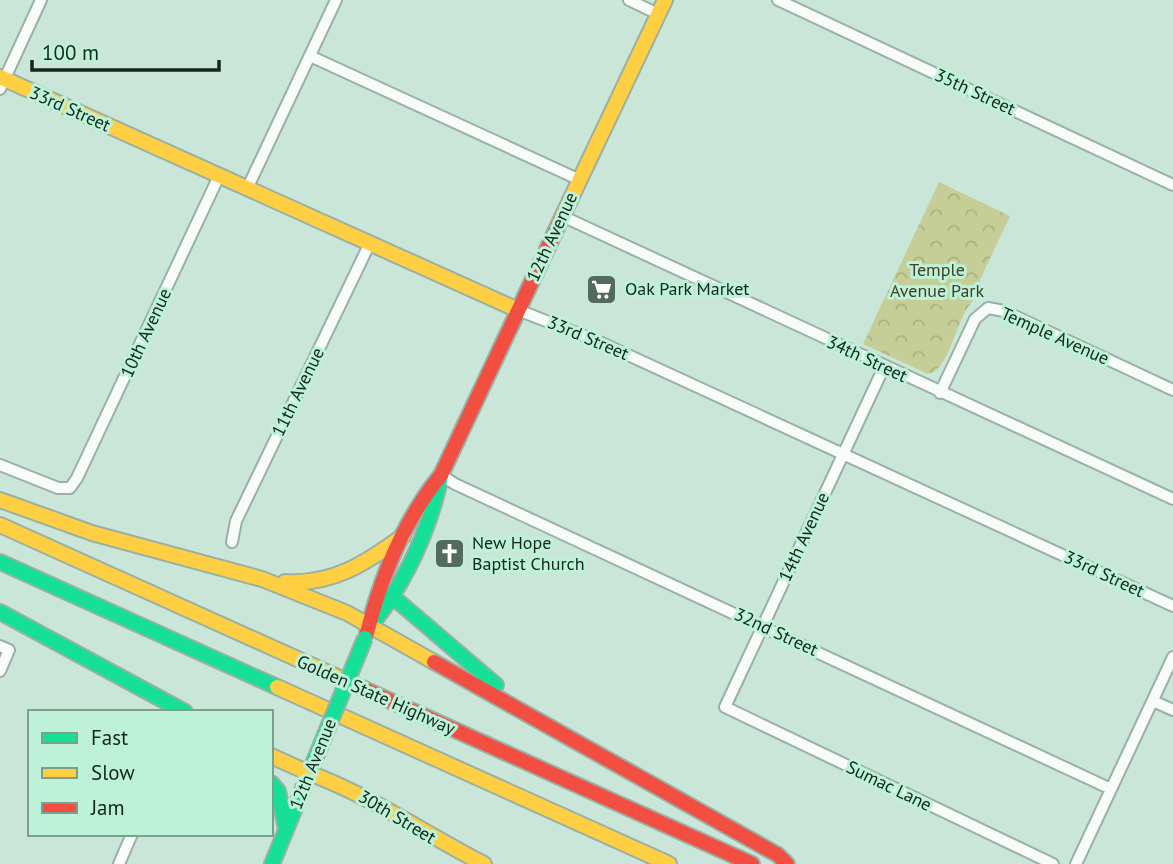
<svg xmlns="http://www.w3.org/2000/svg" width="1173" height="864" viewBox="0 0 1173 864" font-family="'PT Sans',sans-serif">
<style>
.park{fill:url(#park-crowns)}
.pitch{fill:#c6ce98}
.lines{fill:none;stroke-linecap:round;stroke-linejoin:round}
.street-casing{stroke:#9ab0a5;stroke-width:14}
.fast-casing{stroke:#9ab0a5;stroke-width:18}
.slow-casing{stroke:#9ab0a5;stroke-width:18}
.jam-casing{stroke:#9ab0a5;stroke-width:18}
.street{stroke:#f7fbf9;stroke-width:10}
.fast{stroke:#16e098;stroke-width:14}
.slow{stroke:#ffcf43;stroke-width:14}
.jam{stroke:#f24e42;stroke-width:14}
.fast-bridge-casing{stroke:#9ab0a5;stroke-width:18;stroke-linecap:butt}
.fast-bridge{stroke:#16e098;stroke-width:14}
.labels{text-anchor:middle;stroke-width:6;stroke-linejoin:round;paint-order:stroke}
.street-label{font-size:18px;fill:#13271e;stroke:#bef2d8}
.park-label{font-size:18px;fill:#403e25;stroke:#bef2d8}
.poi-label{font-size:18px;fill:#13271e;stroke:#bef2d8;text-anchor:start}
</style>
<defs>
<pattern id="park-crowns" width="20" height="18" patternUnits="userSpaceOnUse" patternTransform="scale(1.75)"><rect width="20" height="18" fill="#c6ce98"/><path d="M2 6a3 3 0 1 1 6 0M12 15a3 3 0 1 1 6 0" fill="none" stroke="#a9b183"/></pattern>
</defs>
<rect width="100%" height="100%" fill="#cae6d8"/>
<!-- park -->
<path class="park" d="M 939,182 L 1010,216 L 980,280 L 982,294 C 955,306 954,369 928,374 L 863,344 Z"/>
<!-- pitch -->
<path class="pitch" d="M 934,277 L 953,286 L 943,307 L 924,298 Z"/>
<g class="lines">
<defs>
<path id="street" d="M 629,0 L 658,14
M 778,0 L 1173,185
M 310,56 L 580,180
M 0,89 L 41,0
M 247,189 L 336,0
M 562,216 L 1173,499
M 518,310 L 602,343 L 1173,606
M 884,367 L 725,707 L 1053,864
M 940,393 L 975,319 L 988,308 L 1004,311 L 1173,390
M 0,465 L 58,488 L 70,488 L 77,478 L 219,176
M 441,475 L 455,484 L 1111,789
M 232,542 L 236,521 L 369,245
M 0,646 L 9,650 L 0,671
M 1153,701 L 1173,710
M 119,864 L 132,834
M 1076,864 L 1173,657"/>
<path id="fast" d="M 0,562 L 277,687
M 393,597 L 496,685
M 0,612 L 185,712
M 372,624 C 407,580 429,531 441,476
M 271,783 L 278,791 L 286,829
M 272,864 L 327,730"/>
<path id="slow" d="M 0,77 L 518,310
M 564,213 L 665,0
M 0,500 L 92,533 L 262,579 L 347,613 L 434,662
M 0,525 L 364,689
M 285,582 C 333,585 366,563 403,536
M 277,687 L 669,864
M 271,756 L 309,773
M 309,773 C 371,796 425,834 484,864"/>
<path id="jam" d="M 367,633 C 381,577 404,520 441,475 L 564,213
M 434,662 L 778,855 L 787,864
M 364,689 L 752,864"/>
</defs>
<!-- street casing -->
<use href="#street" class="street-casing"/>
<!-- fast casing -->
<use href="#fast" class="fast-casing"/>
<!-- slow casing -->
<use href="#slow" class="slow-casing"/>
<!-- jam casing -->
<use href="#jam" class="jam-casing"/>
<!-- street -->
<use href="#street" class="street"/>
<!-- fast -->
<use href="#fast" class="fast"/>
<!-- slow -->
<use href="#slow" class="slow"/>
<!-- jam -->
<use href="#jam" class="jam"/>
<defs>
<path id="fast-bridge" d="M 327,730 L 365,638"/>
</defs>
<!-- fast-bridge casing -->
<use href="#fast-bridge" class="fast-bridge-casing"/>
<!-- fast-bridge -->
<use href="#fast-bridge" class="fast-bridge"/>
</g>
<!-- icons -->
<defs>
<symbol id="supermarket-square" viewBox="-11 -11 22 22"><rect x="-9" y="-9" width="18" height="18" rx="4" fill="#536a5f" stroke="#bef2d8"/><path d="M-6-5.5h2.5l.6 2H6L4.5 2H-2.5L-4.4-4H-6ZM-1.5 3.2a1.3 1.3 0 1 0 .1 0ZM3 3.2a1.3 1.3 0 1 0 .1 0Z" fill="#fff"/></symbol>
<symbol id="church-square" viewBox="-11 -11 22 22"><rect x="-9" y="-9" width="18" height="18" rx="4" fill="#536a5f" stroke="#bef2d8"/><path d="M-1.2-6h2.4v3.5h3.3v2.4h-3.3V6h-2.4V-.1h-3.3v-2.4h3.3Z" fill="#fff"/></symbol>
</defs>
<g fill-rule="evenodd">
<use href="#supermarket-square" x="584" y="272" width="35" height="35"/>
<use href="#church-square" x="432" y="536" width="35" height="35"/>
</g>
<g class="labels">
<!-- street labels -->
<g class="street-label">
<text transform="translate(975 92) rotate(25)" y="6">35th Street</text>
<text transform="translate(70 109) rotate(24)" y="6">33rd Street</text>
<text transform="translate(552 237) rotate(-65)" y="6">12th Avenue</text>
<text transform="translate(146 333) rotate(-65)" y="6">10th Avenue</text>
<text transform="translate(1055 336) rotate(24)" y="6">Temple Avenue</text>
<text transform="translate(588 338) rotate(23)" y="6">33rd Street</text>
<text transform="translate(867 359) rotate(25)" y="6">34th Street</text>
<text transform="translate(298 392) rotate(-64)" y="6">11th Avenue</text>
<text transform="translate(804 537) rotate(-65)" y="6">14th Avenue</text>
<text transform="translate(1104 574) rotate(25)" y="6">33rd Street</text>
<text transform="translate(776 632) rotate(25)" y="6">32nd Street</text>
<text transform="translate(376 695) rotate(24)" y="6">Golden State Highway</text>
<text transform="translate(313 764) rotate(-68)" y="6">12th Avenue</text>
<text transform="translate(889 786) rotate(26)" y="6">Sumac Lane</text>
<text transform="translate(397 817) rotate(31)" y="6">30th Street</text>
</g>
<!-- park labels -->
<g class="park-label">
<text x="937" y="276">Temple<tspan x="937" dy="21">Avenue Park</tspan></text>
</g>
<!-- poi labels -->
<g class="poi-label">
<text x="625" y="295">Oak Park Market</text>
<text x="472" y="549">New Hope<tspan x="472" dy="21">Baptist Church</tspan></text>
</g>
</g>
<!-- legend -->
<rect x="28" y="710" width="245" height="126" fill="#bef2d8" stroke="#7aa18e" stroke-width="2"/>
<rect x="42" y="733" width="35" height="10" fill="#16e098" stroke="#7aa18e" stroke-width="2"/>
<text x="91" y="745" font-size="21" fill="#13271e">Fast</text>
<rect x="42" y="768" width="35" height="10" fill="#ffcf43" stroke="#7aa18e" stroke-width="2"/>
<text x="91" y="780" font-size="21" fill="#13271e">Slow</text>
<rect x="42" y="803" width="35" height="10" fill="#f24e42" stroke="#7aa18e" stroke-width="2"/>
<text x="91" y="815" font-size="21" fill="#13271e">Jam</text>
<!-- scale -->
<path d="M32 60v10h187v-10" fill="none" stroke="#13271e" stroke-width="3.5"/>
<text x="42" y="60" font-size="21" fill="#13271e" stroke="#bef2d8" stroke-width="5" paint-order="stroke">100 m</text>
</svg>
